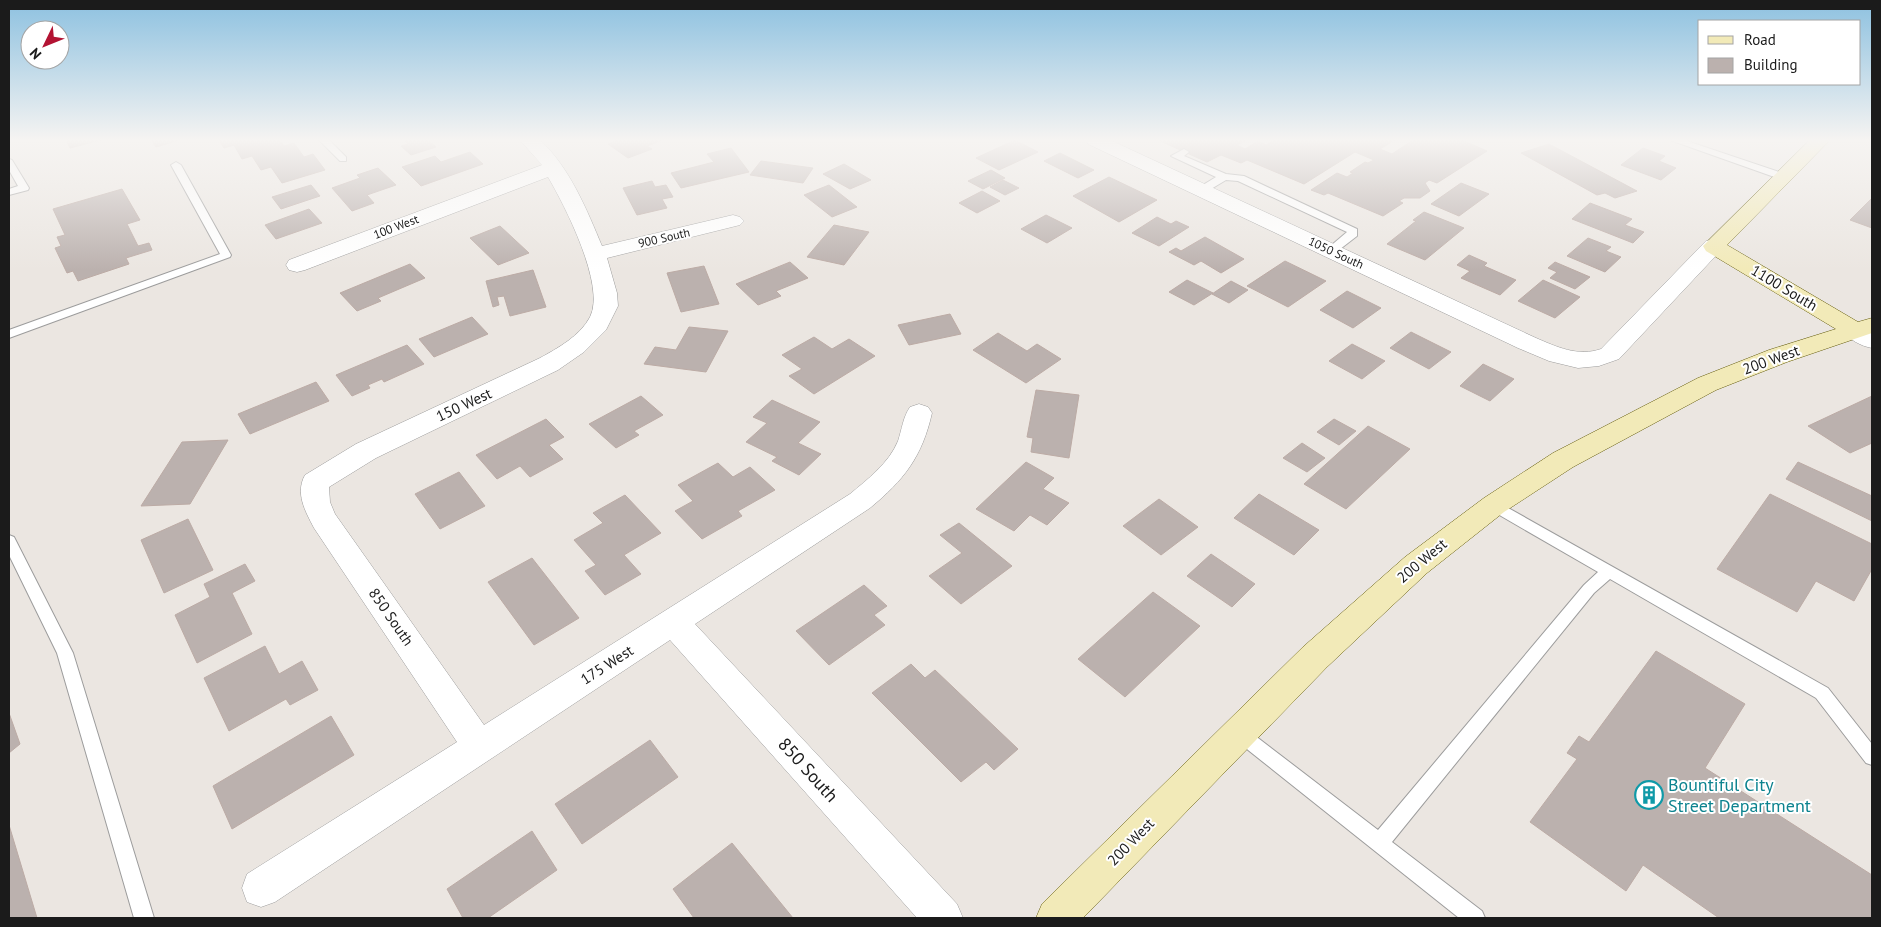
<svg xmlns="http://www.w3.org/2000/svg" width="1881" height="927" viewBox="0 0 1881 927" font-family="'PT Sans',sans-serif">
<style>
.building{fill:#bbb1ae;stroke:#bcaba5}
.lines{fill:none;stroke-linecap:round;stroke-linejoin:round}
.lane-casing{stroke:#9c9c9c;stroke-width:2}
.street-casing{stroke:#9c9c9c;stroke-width:1}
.secondary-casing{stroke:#655d0f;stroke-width:1}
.lane{fill:#fff;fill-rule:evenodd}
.street{fill:#fff;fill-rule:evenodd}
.secondary{fill:#f2eab8;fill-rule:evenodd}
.labels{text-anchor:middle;stroke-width:4;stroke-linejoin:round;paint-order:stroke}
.far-street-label{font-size:12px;fill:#1b1b1b;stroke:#fff}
.street-label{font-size:15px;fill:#1b1b1b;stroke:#fff}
.near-street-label{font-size:18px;fill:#1b1b1b;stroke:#fff}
.near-culture-label{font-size:18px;fill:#0d838f;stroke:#fff;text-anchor:start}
</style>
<rect width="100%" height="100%" fill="#ebe6e1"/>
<!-- building -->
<path class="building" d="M 66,140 L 101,140 L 70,148 Z
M 151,140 L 180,140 L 156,147 Z
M 219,140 L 280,140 L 284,146 L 294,143 L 304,157 L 313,154 L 325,170 L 282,183 L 271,167 L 261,170 L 252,156 L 242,159 L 234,145 L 224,148 Z
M 404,140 L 428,140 L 436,147 L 411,155 L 401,146 L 408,144 Z
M 618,140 L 663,140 L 647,146 L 652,149 L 628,158 L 608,144 Z
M 1015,140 L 1038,152 L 999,170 L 976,158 Z
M 1158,140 L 1247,140 L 1237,145 L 1245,149 L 1258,141 L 1266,145 L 1274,140 L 1395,140 L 1380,149 L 1392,154 L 1413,140 L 1462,140 L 1487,151 L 1437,183 L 1429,180 L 1425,183 L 1430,191 L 1420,198 L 1404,198 L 1399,201 L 1403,203 L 1383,216 L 1328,193 L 1324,195 L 1311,190 L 1337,173 L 1347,177 L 1353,173 L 1350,172 L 1365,162 L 1368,163 L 1374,160 L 1355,152 L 1304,184 L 1247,160 L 1241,163 L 1221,155 L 1207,162 Z
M 1549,144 L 1637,191 L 1615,198 L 1605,193 L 1597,195 L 1521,153 Z
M 731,148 L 749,172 L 681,188 L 671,173 L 714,162 L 707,154 Z
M 1643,148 L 1665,156 L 1659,161 L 1676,168 L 1661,180 L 1621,165 Z
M 470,152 L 483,164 L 421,186 L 402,167 L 435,156 L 441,162 Z
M 1060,153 L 1094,170 L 1078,178 L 1044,161 Z
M 761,161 L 813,168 L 803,183 L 750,175 Z
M 844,164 L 871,180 L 850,189 L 823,174 Z
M 378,168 L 396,185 L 367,195 L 374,203 L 352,211 L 332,188 L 360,178 L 357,175 Z
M 991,170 L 1005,178 L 983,189 L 968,181 Z
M 1109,177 L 1157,200 L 1119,222 L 1073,196 Z
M 1003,180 L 1019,188 L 1005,195 L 990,187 Z
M 652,181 L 655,187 L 666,185 L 673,197 L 662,199 L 667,208 L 637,215 L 623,188 Z
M 1461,183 L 1489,194 L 1459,216 L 1431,204 Z
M 311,185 L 320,196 L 281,209 L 272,197 Z
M 829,185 L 857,207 L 832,217 L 804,195 Z
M 122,189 L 140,220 L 127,224 L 138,246 L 149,243 L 152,250 L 126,258 L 129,264 L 78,281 L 73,271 L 67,273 L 55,248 L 61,246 L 57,237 L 65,235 L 53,209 Z
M 982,191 L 1000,201 L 977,213 L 959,203 Z
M 1871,199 L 1872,228 L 1850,220 Z
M 1590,203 L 1632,219 L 1625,225 L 1644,232 L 1633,243 L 1572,219 Z
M 309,209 L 322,223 L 276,239 L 265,225 Z
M 1424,212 L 1464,228 L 1425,260 L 1387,244 L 1416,221 L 1413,220 Z
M 1046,215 L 1072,228 L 1047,243 L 1021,229 Z
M 1157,217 L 1171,224 L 1176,221 L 1189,227 L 1159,246 L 1132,233 Z
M 834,225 L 869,232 L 844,265 L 807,257 Z
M 500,226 L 529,253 L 498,265 L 470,238 Z
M 1205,237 L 1244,259 L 1221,273 L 1201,261 L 1194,265 L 1169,252 L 1176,248 L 1181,251 Z
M 1588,238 L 1611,247 L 1606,251 L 1621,257 L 1605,272 L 1567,256 Z
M 1469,255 L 1487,263 L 1484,266 L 1516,280 L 1500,295 L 1461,278 L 1470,271 L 1457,265 Z
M 1285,261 L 1326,281 L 1288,307 L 1247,286 Z
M 790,262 L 808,278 L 776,291 L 781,296 L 758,305 L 736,284 Z
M 1555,262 L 1590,277 L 1575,289 L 1550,278 L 1557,272 L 1548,268 Z
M 410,264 L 425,278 L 378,298 L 381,301 L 357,311 L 340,293 Z
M 704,266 L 719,304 L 681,312 L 667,273 Z
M 533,270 L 546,307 L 510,316 L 504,296 L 497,297 L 499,305 L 493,307 L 486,281 Z
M 1187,280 L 1213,293 L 1194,305 L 1169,292 Z
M 1543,280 L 1580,297 L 1555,318 L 1518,301 Z
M 1231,281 L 1248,290 L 1229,303 L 1212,294 Z
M 1347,291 L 1381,308 L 1353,328 L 1320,310 Z
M 950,314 L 961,334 L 909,345 L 898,325 Z
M 472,317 L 488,334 L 434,357 L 419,339 Z
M 689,327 L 728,331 L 706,372 L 644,364 L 655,347 L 676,350 Z
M 1411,332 L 1451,352 L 1429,369 L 1390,348 Z
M 998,333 L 1027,351 L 1037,344 L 1061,359 L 1026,383 L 973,350 Z
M 814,337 L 832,349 L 849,339 L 875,356 L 814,394 L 789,376 L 802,369 L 782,355 Z
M 1352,344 L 1385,361 L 1362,379 L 1329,361 Z
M 407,345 L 424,364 L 384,382 L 382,379 L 368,385 L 370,388 L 352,396 L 336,375 Z
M 1483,364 L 1514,379 L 1490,401 L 1460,386 Z
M 316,382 L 329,401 L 250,434 L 238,414 Z
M 1036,390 L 1079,395 L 1069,458 L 1031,452 L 1033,438 L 1027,437 Z
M 641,396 L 663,415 L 634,431 L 639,435 L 616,448 L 589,424 Z
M 1872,396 L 1872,443 L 1850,453 L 1808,426 Z
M 772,400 L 820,422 L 798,443 L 821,454 L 799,475 L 772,461 L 777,457 L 746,442 L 767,423 L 753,417 Z
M 546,419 L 564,437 L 549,445 L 563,459 L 530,477 L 520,466 L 497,479 L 476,455 Z
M 1334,419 L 1356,431 L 1339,445 L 1317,432 Z
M 1368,426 L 1410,449 L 1346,509 L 1304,484 Z
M 228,440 L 190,504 L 141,506 L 182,442 Z
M 1302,443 L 1325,458 L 1307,472 L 1283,458 Z
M 1026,462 L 1054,478 L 1043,489 L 1069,503 L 1047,525 L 1030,515 L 1014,531 L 976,509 Z
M 1798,462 L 1872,496 L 1872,521 L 1786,479 Z
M 718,463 L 733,477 L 750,467 L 775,490 L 738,511 L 742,516 L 702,539 L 675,511 L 693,501 L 678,485 Z
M 459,472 L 485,506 L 440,529 L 415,494 Z
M 1259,494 L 1319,530 L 1294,555 L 1234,518 Z
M 1770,494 L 1872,544 L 1872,569 L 1854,601 L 1816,581 L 1797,612 L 1717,569 Z
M 625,495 L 661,533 L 624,555 L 641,574 L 605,595 L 585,571 L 596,565 L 574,540 L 603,523 L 593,513 Z
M 1159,499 L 1198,527 L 1161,555 L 1123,526 Z
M 188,519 L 213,570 L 164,593 L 141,540 Z
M 959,523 L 1012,566 L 961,604 L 929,576 L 962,553 L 940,535 Z
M 1211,554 L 1255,584 L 1232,607 L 1187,576 Z
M 532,558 L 579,618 L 534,645 L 488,582 Z
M 245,564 L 255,581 L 232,593 L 252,634 L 197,663 L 175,615 L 210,597 L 204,584 Z
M 864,585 L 887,606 L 874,615 L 885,625 L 829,665 L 796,631 Z
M 1153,592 L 1200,626 L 1125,697 L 1078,659 Z
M 265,646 L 279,674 L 302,661 L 318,690 L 290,705 L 286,699 L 229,731 L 204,678 Z
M 1656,651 L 1745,704 L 1705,768 L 1872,875 L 1872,918 L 1719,918 L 1643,865 L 1626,891 L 1530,822 L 1577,759 L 1567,753 L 1579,736 L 1589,742 Z
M 911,664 L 925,678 L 935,670 L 1018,749 L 994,770 L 986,762 L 961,782 L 872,693 Z
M 9,713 L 20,744 L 9,753 Z
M 331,716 L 354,755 L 232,829 L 213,786 Z
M 650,740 L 678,777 L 582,844 L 555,804 Z
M 9,825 L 37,918 L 9,918 Z
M 532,831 L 557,870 L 488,918 L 463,918 L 447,889 Z
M 732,843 L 793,918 L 694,918 L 673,889 Z"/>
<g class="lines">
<defs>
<path id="lane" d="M 319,140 L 329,140 L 346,157 L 346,161 L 340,161 Z
M 1670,140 L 1684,140 L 1788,175 L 1789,177 L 1788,179 L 1780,179 Z
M 1184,149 L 1189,152 L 1184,156 L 1226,174 L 1244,176 L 1357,229 L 1357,236 L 1335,253 L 1327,253 L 1326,251 L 1327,249 L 1347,232 L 1238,181 L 1226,180 L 1206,192 L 1198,192 L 1198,188 L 1216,177 L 1171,156 Z
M 9,159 L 12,160 L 29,188 L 28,190 L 9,195 L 9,189 L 18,186 L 9,170 Z
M 176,162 L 181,165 L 231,255 L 230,257 L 9,338 L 9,330 L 220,254 L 171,165 Z
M 1494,500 L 1828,688 L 1872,744 L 1872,765 L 1866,763 L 1816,698 L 1610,579 L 1594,593 L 1392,842 L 1482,911 L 1485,918 L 1459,918 L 1233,738 L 1230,733 L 1233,728 L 1239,725 L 1245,728 L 1378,830 L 1584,585 L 1598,572 L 1489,509 L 1487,505 L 1489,501 Z
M 9,535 L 14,537 L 73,653 L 154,918 L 134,918 L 57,653 L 9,555 Z"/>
<path id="street" d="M 520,140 L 540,140 C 570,168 587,210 602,246 L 733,215 L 740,217 L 744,221 L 740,225 L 607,258 L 617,293 L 618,306 L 606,330 L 584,352 L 558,370 L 376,458 L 329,487 L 330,502 L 335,514 L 484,725 L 850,494 C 868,479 889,463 898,441 C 902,429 903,417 910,407 L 919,404 L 928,407 L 932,413 C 922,457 904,480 870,508 L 695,624 L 957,904 L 963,918 L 917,918 L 670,640 L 275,902 L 261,907 L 247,902 L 242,888 L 247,874 L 457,742 L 314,528 C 305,511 295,493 305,475 L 356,444 L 540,358 C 558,348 580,336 590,317 C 606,286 565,206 548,177 L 305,270 L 297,272 L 289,270 L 286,265 L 289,260 L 542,165 Z
M 1086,140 L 1110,140 L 1536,338 C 1557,347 1578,357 1601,349 L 1706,241 L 1714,239 L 1722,241 L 1725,246 L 1619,359 L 1599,366 L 1578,368 L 1549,361 L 1518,348 L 1088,144 Z
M 1855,323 L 1872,330 L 1872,348 C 1861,346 1849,340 1843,330 L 1847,325 Z"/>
<path id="secondary" d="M 1810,140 L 1830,140 L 1727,245 L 1858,322 L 1872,318 L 1872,333 L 1787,362 L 1716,390 L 1573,467 L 1504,512 L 1427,573 L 1327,667 L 1083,918 L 1036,918 L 1042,904 L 1303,647 L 1405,557 L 1484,498 L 1553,453 L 1698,378 L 1769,350 L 1836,329 L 1706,251 L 1703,246 Z"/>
</defs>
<!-- lane casing -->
<use href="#lane" class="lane-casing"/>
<!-- street casing -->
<use href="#street" class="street-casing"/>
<!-- secondary casing -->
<use href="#secondary" class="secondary-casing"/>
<!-- lane -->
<use href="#lane" class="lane"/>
<!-- street -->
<use href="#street" class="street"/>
<!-- secondary -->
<use href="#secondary" class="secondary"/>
</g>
<!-- sky -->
<linearGradient id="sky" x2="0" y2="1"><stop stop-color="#8dc1e0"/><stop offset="0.52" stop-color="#f6f4f2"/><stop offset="1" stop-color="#f6f4f2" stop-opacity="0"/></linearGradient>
<rect width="1881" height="270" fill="url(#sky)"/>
<!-- icons -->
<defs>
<symbol id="building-ring" viewBox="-11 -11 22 22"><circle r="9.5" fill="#fff" stroke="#0f9aa8" stroke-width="1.5"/><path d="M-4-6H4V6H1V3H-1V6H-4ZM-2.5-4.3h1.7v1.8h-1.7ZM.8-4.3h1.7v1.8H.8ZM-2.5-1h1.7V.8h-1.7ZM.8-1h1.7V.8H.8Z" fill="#0f9aa8"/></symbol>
</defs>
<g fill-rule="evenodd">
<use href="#building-ring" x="1633" y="779" width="32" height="32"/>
</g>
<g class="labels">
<!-- far-street labels -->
<g class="far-street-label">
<text transform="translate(396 227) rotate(-21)" y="4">100 West</text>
<text transform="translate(664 238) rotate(-13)" y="4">900 South</text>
<text transform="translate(1336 253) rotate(25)" y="4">1050 South</text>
</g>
<!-- street labels -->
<g class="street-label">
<text transform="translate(1784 288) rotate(31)" y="5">1100 South</text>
<text transform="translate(1771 360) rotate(-20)" y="5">200 West</text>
<text transform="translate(464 405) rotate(-25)" y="5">150 West</text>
<text transform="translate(1422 561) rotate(-40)" y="5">200 West</text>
<text transform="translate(391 617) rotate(55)" y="5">850 South</text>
<text transform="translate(607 665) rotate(-33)" y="5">175 West</text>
<text transform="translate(1131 842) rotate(-46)" y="5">200 West</text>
</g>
<!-- near-street labels -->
<g class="near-street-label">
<text transform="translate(808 770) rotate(48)" y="6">850 South</text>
</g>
<!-- near-culture labels -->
<g class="near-culture-label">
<text x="1668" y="791">Bountiful City<tspan x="1668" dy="21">Street Department</tspan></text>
</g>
</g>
<!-- border -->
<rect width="1881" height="927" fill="none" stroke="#1b1b1b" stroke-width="20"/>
<!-- legend -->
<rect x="1698" y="20" width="162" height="65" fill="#ffffff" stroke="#a4a4a4"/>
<rect x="1708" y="36" width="25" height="8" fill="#f2eab8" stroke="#a4a4a4"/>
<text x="1744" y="45" font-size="15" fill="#1b1b1b">Road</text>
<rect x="1708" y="58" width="25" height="15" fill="#bbb1ae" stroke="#a4a4a4"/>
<text x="1744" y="70" font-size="15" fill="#1b1b1b">Building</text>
<!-- north arrow -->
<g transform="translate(45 45) rotate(227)"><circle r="24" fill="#ffffff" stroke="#a4a4a4"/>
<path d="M0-4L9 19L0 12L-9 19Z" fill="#b31333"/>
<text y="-8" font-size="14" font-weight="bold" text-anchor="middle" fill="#1b1b1b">N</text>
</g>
</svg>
